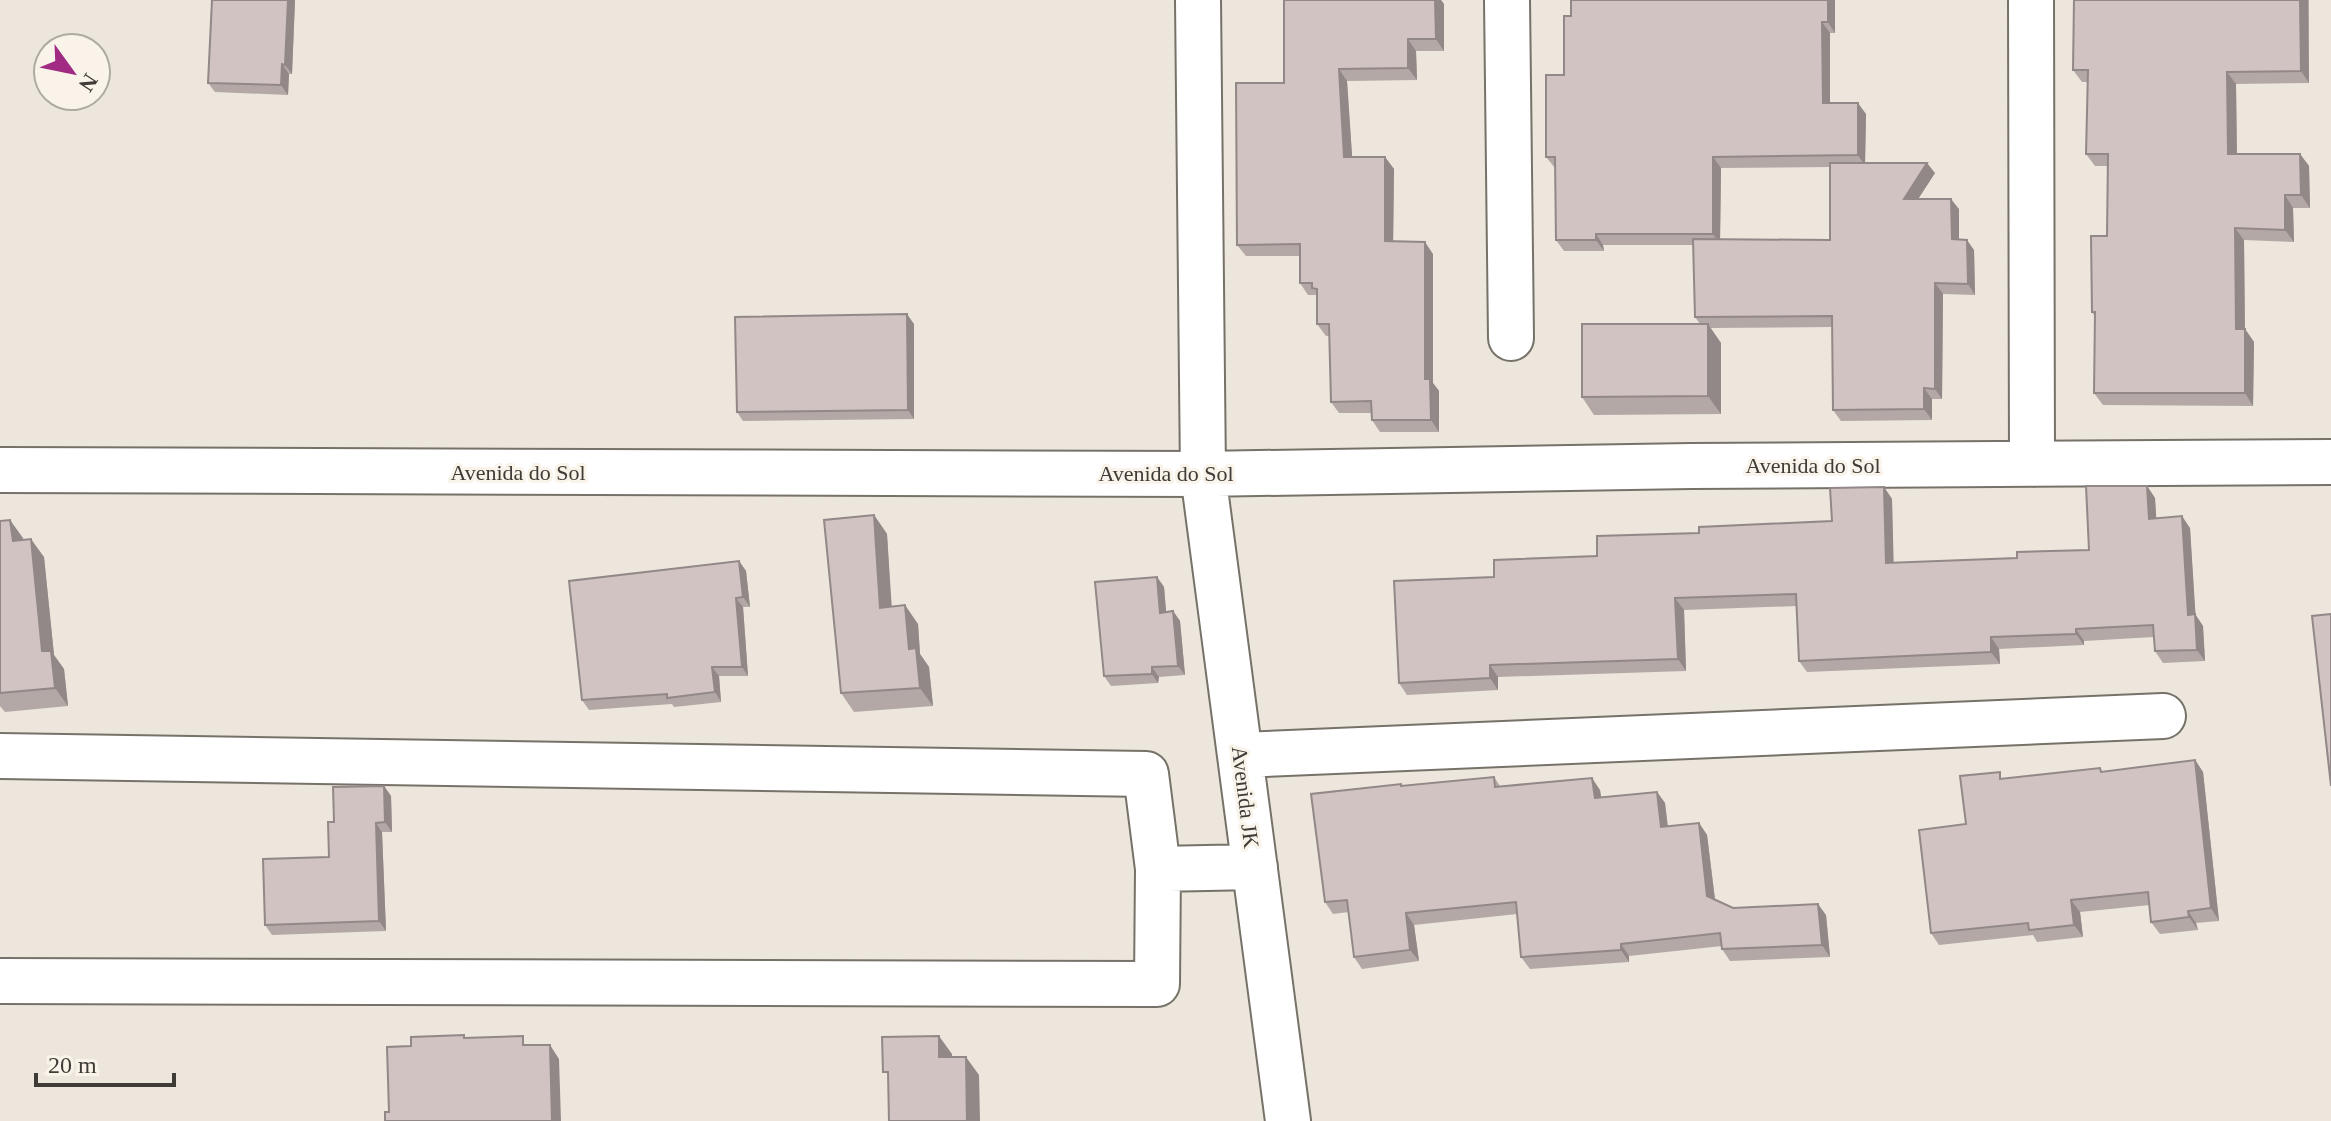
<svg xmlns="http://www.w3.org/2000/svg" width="2331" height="1121" viewBox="0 0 2331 1121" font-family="Georgia,serif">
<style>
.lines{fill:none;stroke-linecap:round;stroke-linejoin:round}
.minor-casing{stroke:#777269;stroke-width:48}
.minor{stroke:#fff;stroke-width:44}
.wall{fill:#b3a8a6;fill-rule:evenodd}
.shaded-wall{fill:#928887}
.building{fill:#d0c3c1;stroke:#928887;stroke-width:2}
.labels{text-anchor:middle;stroke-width:6;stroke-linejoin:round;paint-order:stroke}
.street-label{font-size:22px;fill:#3f3c38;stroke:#f9f3e9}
</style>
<rect width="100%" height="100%" fill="#ece6dc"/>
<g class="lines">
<defs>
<path id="minor" d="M 1198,0 L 1203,474 L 1288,1121
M 1507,0 L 1511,338
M 2031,0 L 2032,464
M 0,470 L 1203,474 L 1691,466 L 2331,462
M 1240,755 L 2163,716
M 0,756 L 1146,774 L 1158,869 L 1157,984 L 0,981
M 1158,869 L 1255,867"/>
</defs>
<!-- minor casing -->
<use href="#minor" class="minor-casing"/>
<!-- minor -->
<use href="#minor" class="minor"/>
</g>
<!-- wall -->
<path class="wall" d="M 212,0 L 295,0 L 292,74 L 289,74 L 288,95 L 215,92 L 208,83 Z
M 1284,0 L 1441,0 L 1444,4 L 1444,51 L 1416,51 L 1417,80 L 1347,81 L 1352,157 L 1385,157 L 1394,169 L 1393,242 L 1433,254 L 1433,383 L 1439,391 L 1439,432 L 1380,432 L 1372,420 L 1371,413 L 1339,413 L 1331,402 L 1329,336 L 1326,336 L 1317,324 L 1317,295 L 1308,295 L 1300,283 L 1300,256 L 1246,256 L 1237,245 L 1284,83 Z
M 1571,0 L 1835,0 L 1835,33 L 1830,33 L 1830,103 L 1866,114 L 1865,163 L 1935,173 L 1918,199 L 1959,209 L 1959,239 L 1974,250 L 1975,295 L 1943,294 L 1942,399 L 1932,399 L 1932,420 L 1841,421 L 1833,410 L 1832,327 L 1710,328 L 1721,343 L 1721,414 L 1594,415 L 1582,397 L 1700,324 L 1695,317 L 1693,245 L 1603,245 L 1604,251 L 1564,251 L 1556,240 L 1555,168 L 1546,157 L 1564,75 L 1571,16 ZM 1830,167 L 1830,240 L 1720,239 L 1721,168 Z
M 2309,0 L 2309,83 L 2236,84 L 2237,154 L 2300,154 L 2309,166 L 2310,208 L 2293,208 L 2294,242 L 2244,240 L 2245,329 L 2254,342 L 2253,406 L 2103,405 L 2094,393 L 2095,317 L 2092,312 L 2107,236 L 2107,166 L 2095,166 L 2086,154 L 2088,82 L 2082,82 L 2073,70 Z
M 914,324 L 914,419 L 743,421 L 737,412 Z
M 2147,486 L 2155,498 L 2156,518 L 2190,528 L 2195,614 L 2203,626 L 2205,661 L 2163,663 L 2155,651 L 2154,637 L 2084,641 L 2084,645 L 1999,649 L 2000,664 L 1807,672 L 1799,661 L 1797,606 L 1684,610 L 1686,671 L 1498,677 L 1498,690 L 1407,695 L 1399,683 L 1494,577 L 1699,533 L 1832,521 L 1884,487 L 1892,499 L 1893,563 L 2017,558 L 2089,550 Z
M 874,515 L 887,534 L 891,606 L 918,624 L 920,654 L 929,667 L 933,706 L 854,712 L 841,693 Z
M 10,520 L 23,540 L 44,557 L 54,655 L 64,669 L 68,706 L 5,712 L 0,706 L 0,521 Z
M 739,561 L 746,571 L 750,607 L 743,607 L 748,676 L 719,676 L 721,702 L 674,707 L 672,704 L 589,710 L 582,700 Z
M 1157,577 L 1164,587 L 1166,612 L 1173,611 L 1180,621 L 1185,675 L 1159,677 L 1158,683 L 1111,686 L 1104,676 Z
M 2195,760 L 2203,772 L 2219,921 L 2196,923 L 2198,930 L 2160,934 L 2151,922 L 2150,905 L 2080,912 L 2083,937 L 2037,942 L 2033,935 L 1939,945 L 1931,933 L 2004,779 L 2103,772 Z
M 1494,777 L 1500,786 L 1600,790 L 1601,797 L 1657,792 L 1665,803 L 1668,826 L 1699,823 L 1707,835 L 1715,899 L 1733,908 L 1826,915 L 1830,957 L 1730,961 L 1722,949 L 1722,946 L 1629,956 L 1629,962 L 1530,969 L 1521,957 L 1517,914 L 1414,925 L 1419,961 L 1362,969 L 1354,957 L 1349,912 L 1333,914 L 1325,902 L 1402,786 Z
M 384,786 L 391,796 L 392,832 L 382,832 L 386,931 L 272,935 L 265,925 L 329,857 L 334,822 Z"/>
<!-- shaded-wall -->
<path class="shaded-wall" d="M 288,0 L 295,0 L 292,74 L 285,65 Z
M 1434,0 L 1441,0 L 1444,4 L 1444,51 L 1436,39 Z
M 1828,0 L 1835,0 L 1835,33 L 1828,22 Z
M 2300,0 L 2308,0 L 2309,83 L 2301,71 Z
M 1822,22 L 1830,33 L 1830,114 L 1823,103 Z
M 1408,39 L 1416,51 L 1417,80 L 1408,68 Z
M 282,64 L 289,74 L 288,95 L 281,85 Z
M 1339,69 L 1347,81 L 1353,169 L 1344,157 Z
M 2227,72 L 2236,84 L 2237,166 L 2228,154 Z
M 1858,103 L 1866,114 L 1865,166 L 1858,155 Z
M 2300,154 L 2309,166 L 2310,208 L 2301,195 Z
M 1385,157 L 1394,169 L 1393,253 L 1385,241 Z
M 1713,157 L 1721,168 L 1720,245 L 1713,234 Z
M 1927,163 L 1935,173 L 1911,210 L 1904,199 Z
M 2285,195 L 2293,208 L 2294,242 L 2285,230 Z
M 1951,199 L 1959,209 L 1959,250 L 1952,239 Z
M 2235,228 L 2244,240 L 2245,342 L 2236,329 Z
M 1596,234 L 1603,245 L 1604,251 L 1596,240 Z
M 1967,240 L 1974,250 L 1975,295 L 1968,284 Z
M 1425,242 L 1433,254 L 1433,383 L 1439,391 L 1439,432 L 1431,420 L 1425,379 Z
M 1935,283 L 1943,294 L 1942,399 L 1935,389 Z
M 907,314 L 914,324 L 914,419 L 908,410 Z
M 1708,324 L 1721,343 L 1721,414 L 1708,396 Z
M 2245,329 L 2254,342 L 2253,406 L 2245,393 Z
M 1924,388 L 1932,399 L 1932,420 L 1924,409 Z
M 2147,486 L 2155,498 L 2157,530 L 2149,519 Z
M 1884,487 L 1892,499 L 1894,575 L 1886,563 Z
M 874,515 L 887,534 L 893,626 L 880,608 Z
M 2182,516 L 2190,528 L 2196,622 L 2195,614 L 2203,626 L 2205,661 L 2197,650 L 2188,615 Z
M 10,520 L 23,538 L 26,559 L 13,541 Z
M 31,539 L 44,557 L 54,655 L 64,669 L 68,706 L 55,688 L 42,651 Z
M 739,561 L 746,571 L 750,607 L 743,597 Z
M 1157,577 L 1164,587 L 1167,622 L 1160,613 Z
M 736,598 L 743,607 L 748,676 L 742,667 Z
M 1675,598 L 1684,610 L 1686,671 L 1678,659 Z
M 905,605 L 918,624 L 920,654 L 929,667 L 933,706 L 920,688 L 909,649 Z
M 1173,611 L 1180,621 L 1185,675 L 1178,666 Z
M 2076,629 L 2084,641 L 2084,645 L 2076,634 Z
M 1991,637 L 1999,649 L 2000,664 L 1991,652 Z
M 1490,665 L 1498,677 L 1498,690 L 1490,678 Z
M 712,667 L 719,676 L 721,702 L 715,692 Z
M 1152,667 L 1159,677 L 1158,683 L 1152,674 Z
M 2195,760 L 2203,772 L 2219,921 L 2211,908 Z
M 1592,778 L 1600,790 L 1603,810 L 1595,798 Z
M 384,786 L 391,796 L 392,832 L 385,822 Z
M 1657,792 L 1665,803 L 1669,839 L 1661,827 Z
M 376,823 L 382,832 L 386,931 L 379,921 Z
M 1699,823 L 1707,835 L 1716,908 L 1707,896 Z
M 2071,900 L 2080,912 L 2083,937 L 2074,925 Z
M 1818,904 L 1826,915 L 1830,957 L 1822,945 Z
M 2188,911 L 2196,923 L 2198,930 L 2189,917 Z
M 1406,913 L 1414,925 L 1419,961 L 1410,950 Z
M 1621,944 L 1629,956 L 1629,962 L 1621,950 Z
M 939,1036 L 952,1054 L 952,1075 L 939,1057 Z
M 550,1045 L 559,1059 L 561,1121 L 552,1121 Z
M 966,1057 L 979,1075 L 980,1121 L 967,1121 Z"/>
<!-- building -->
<path class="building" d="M 212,0 L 288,0 L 285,65 L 282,64 L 281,85 L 208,83 Z
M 1284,0 L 1435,0 L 1436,39 L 1408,39 L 1408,68 L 1339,69 L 1344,157 L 1385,157 L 1385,241 L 1425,242 L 1425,379 L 1430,379 L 1431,420 L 1372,420 L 1371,401 L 1331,402 L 1329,324 L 1317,324 L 1317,289 L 1312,288 L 1312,283 L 1300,283 L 1300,244 L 1237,245 L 1236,83 L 1284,83 Z
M 1571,0 L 1828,0 L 1828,22 L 1822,22 L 1823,103 L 1858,103 L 1858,155 L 1713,157 L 1713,234 L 1596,234 L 1596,240 L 1556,240 L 1555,157 L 1546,157 L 1546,75 L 1564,75 L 1564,16 L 1571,16 Z
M 2074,0 L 2300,0 L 2301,71 L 2227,72 L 2228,154 L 2300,154 L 2301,195 L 2285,195 L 2285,230 L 2235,228 L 2236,329 L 2245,329 L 2245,393 L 2094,393 L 2095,312 L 2092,312 L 2091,236 L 2107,236 L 2108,154 L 2086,154 L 2088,70 L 2073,70 Z
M 1830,163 L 1927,163 L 1904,199 L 1951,199 L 1952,239 L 1967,240 L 1968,284 L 1935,283 L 1935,389 L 1924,388 L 1924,409 L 1833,410 L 1832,316 L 1695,317 L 1693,239 L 1830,240 Z
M 907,314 L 908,410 L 737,412 L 735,317 Z
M 1582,324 L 1708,324 L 1708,396 L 1582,397 Z
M 2086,486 L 2147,486 L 2149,519 L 2182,516 L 2188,615 L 2195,614 L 2197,650 L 2155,651 L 2153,625 L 2076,629 L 2076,634 L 1991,637 L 1991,652 L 1799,661 L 1796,594 L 1675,598 L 1678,659 L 1490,665 L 1490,678 L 1399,683 L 1394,581 L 1494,577 L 1494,560 L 1597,556 L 1597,536 L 1699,533 L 1699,527 L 1832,521 L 1830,488 L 1884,487 L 1886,563 L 2017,558 L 2017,552 L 2089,550 Z
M 874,515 L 880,608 L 905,605 L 909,649 L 916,648 L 920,688 L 841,693 L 824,520 Z
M 10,520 L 13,541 L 31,539 L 42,651 L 51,651 L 55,688 L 0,693 L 0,521 Z
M 739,561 L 743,597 L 736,598 L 742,667 L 712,667 L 715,692 L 667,698 L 667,694 L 582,700 L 569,581 Z
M 1157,577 L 1160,613 L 1173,611 L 1178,666 L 1152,667 L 1152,674 L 1104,676 L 1095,582 Z
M 2331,614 L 2331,786 L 2312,616 Z
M 2195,760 L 2211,908 L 2188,911 L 2189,917 L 2151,922 L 2148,892 L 2071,900 L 2074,925 L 2029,930 L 2028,923 L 1931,933 L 1919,830 L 1966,824 L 1960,776 L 2000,772 L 2000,779 L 2100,768 L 2101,772 Z
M 1494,777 L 1495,787 L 1592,778 L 1595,798 L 1657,792 L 1661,827 L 1699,823 L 1707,896 L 1733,908 L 1818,904 L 1822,945 L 1722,949 L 1720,933 L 1621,944 L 1621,950 L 1521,957 L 1516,902 L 1406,913 L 1410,950 L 1354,957 L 1347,900 L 1325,902 L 1311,794 L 1401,784 L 1401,786 Z
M 384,786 L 385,822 L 376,823 L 379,921 L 265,925 L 263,859 L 329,857 L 328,822 L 334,822 L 333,787 Z
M 464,1035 L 464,1038 L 523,1036 L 523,1045 L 550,1045 L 552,1121 L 385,1121 L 385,1112 L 389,1112 L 387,1047 L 411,1046 L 411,1037 Z
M 939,1036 L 939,1057 L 966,1057 L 967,1121 L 889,1121 L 888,1072 L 883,1072 L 882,1037 Z"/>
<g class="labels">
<!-- street labels -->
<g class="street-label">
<text x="1813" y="473">Avenida do Sol</text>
<text x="518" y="480">Avenida do Sol</text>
<text x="1166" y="481">Avenida do Sol</text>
<text transform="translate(1246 797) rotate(83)" y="8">Avenida JK</text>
</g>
</g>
<!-- north arrow -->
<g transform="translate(72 72) rotate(123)"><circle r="38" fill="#f9f3e9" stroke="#afaaa2" stroke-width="2"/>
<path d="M0-6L14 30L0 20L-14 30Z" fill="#a12b83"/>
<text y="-12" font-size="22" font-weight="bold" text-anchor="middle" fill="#3f3c38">N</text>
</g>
<!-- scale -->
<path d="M36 1073v12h138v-12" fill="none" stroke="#3f3c38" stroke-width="4"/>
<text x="48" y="1073" font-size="24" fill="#3f3c38" stroke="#f9f3e9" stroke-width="6" paint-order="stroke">20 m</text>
</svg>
